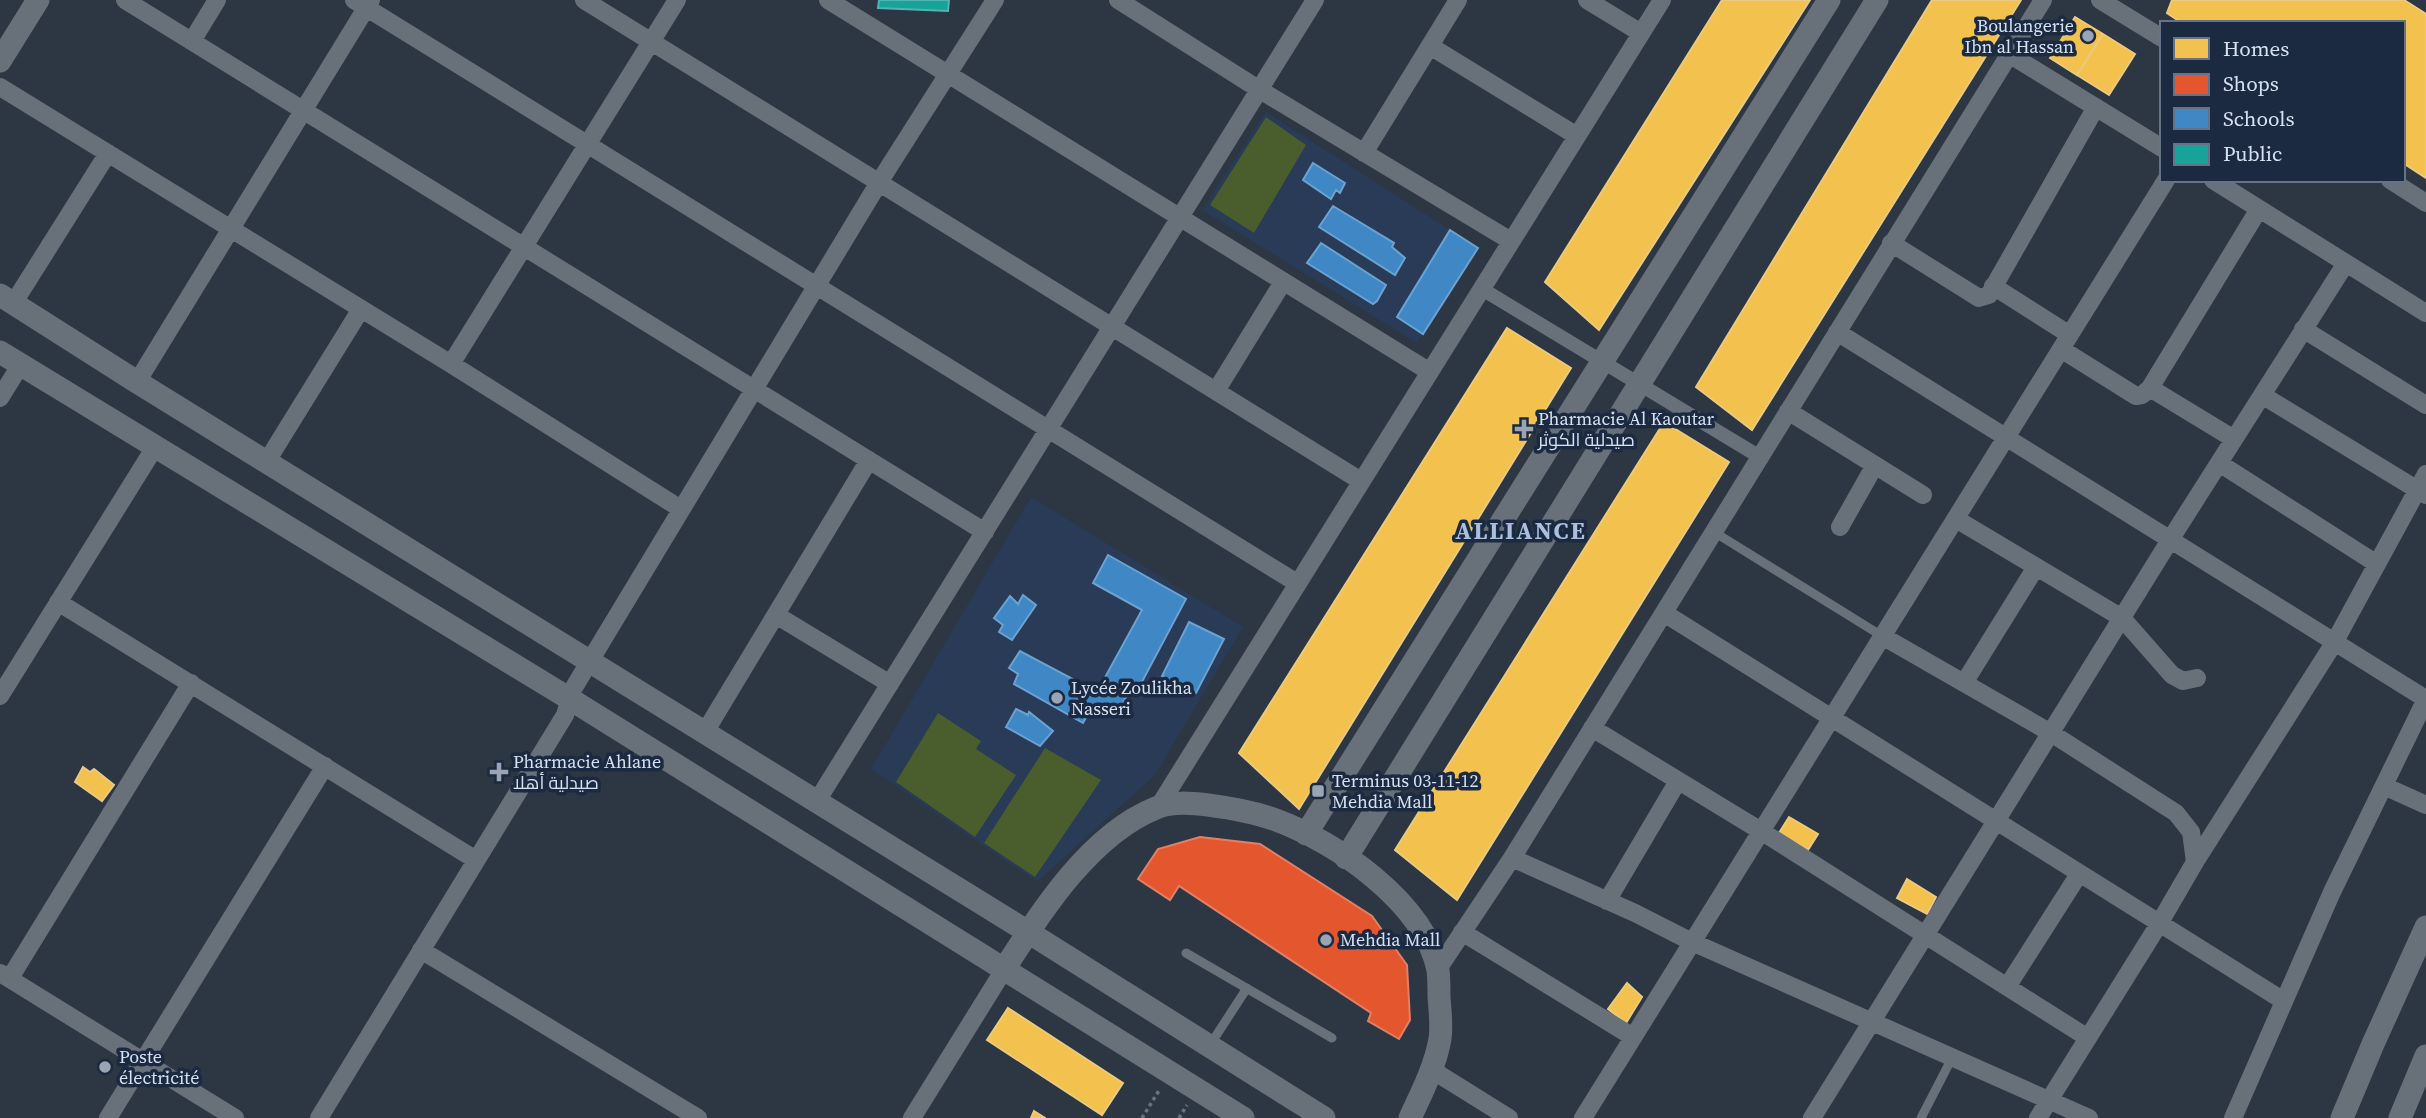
<svg xmlns="http://www.w3.org/2000/svg" width="2426" height="1118" viewBox="0 0 2426 1118" font-family="'Source Serif 4',Cairo,serif">
<style>
.built{fill:#293b56}
.green{fill:#4a5d2d}
.homes{fill:#f2c14e;stroke:#eaca7f;stroke-width:2}
.shops{fill:#e4572e;stroke:#e08068;stroke-width:2}
.schools{fill:#3f88c5;stroke:#6ca2d2;stroke-width:2}
.public{fill:#17a398;stroke:#50b5b2;stroke-width:2}
.lines{fill:none;stroke-linecap:round;stroke-linejoin:round}
.path{stroke:#6b727c;stroke-width:3.5;stroke-dasharray:3.5 3.5;stroke-linecap:butt}
.service{stroke:#68707a;stroke-width:9}
.pedestrian{stroke:#68707a;stroke-width:14}
.minor{stroke:#68707a;stroke-width:18}
.tertiary{stroke:#68707a;stroke-width:23}
.poi-dot{fill:#9ba4b3;stroke:#1b2a41;stroke-width:2.5}
.labels{text-anchor:middle;stroke-width:7;stroke-linejoin:round;paint-order:stroke}
.poi-label{font-size:18px;fill:#d6e0f0;stroke:#1b2a41;text-anchor:start}
.district-label{font-size:24px;font-weight:bold;letter-spacing:2px;fill:#acc0de;stroke:#1b2a41}
</style>
<rect width="100%" height="100%" fill="#2d3643"/>
<!-- built -->
<path class="built" d="M 1266,112 L 1478,248 L 1417,343 L 1202,210 Z
M 1031,497 L 1243,627 L 1155,775 L 1037,882 L 871,769 Z"/>
<!-- green -->
<path class="green" d="M 1266,117 L 1306,145 L 1254,233 L 1210,205 Z
M 938,713 L 981,741 L 976,749 L 1016,775 L 975,837 L 896,782 Z
M 1045,748 L 1101,780 L 1035,877 L 984,843 Z"/>
<!-- homes -->
<path class="homes" d="M 1722,0 L 1810,0 L 1599,330 L 1545,282 Z
M 1932,0 L 2021,0 L 1752,430 L 1696,387 Z
M 2172,0 L 2404,0 L 2426,14 L 2426,178 L 2403,163 L 2403,23 L 2182,23 L 2167,13 Z
M 2075,17 L 2103,34 L 2077,75 L 2050,58 Z
M 2103,34 L 2135,54 L 2109,95 L 2077,75 Z
M 1507,328 L 1571,368 L 1299,809 L 1239,753 Z
M 1664,422 L 1729,462 L 1457,900 L 1395,850 Z
M 83,767 L 90,772 L 94,769 L 114,785 L 102,801 L 75,782 Z
M 1789,817 L 1818,834 L 1808,850 L 1779,833 Z
M 1907,879 L 1936,897 L 1927,914 L 1897,898 Z
M 1627,983 L 1642,997 L 1626,1023 L 1608,1009 Z
M 1008,1008 L 1123,1083 L 1102,1115 L 987,1040 Z
M 1034,1111 L 1045,1118 L 1031,1118 Z"/>
<!-- shops -->
<path class="shops" d="M 1200,837 L 1260,844 L 1372,916 L 1407,965 L 1410,1020 L 1399,1039 L 1368,1021 L 1371,1013 L 1179,886 L 1170,900 L 1138,879 L 1158,849 Z"/>
<!-- schools -->
<path class="schools" d="M 1313,163 L 1345,183 L 1340,193 L 1336,190 L 1331,199 L 1303,180 Z
M 1333,206 L 1394,243 L 1392,247 L 1405,258 L 1395,275 L 1319,227 Z
M 1450,230 L 1478,248 L 1423,334 L 1397,317 Z
M 1321,243 L 1386,285 L 1377,301 L 1373,304 L 1307,263 Z
M 1108,555 L 1186,599 L 1135,695 L 1129,692 L 1115,717 L 1093,705 L 1083,723 L 1014,684 L 1018,674 L 1009,668 L 1020,651 L 1097,692 L 1142,610 L 1093,583 Z
M 1023,595 L 1036,605 L 1012,640 L 999,632 L 1003,625 L 994,618 L 1010,596 L 1018,604 Z
M 1189,622 L 1224,639 L 1196,693 L 1162,676 Z
M 1016,709 L 1028,715 L 1029,712 L 1053,731 L 1040,746 L 1006,727 Z"/>
<!-- public -->
<path class="public" d="M 879,0 L 949,0 L 948,11 L 878,8 Z"/>
<g class="lines">
<!-- path -->
<path class="path" d="M 1142,1118 L 1160,1089
M 1179,1118 L 1187,1105"/>
<!-- service -->
<path class="service" d="M 1714,532 L 1882,636
M 1186,953 L 1332,1038
M 1210,1045 L 1247,988
M 1921,1118 L 1952,1058"/>
<!-- pedestrian -->
<path class="pedestrian" d="M 1482,289 L 1760,457"/>
<!-- minor -->
<path class="minor" d="M 125,0 L 985,532
M 354,0 L 1297,583
M 584,0 L 1361,481
M 828,0 L 1430,372
M 1118,0 L 1260,90 L 1511,241
M 1587,0 L 1641,33
M 2100,0 L 2162,38
M 192,41 L 217,0
M 1430,46 L 1577,136
M 2009,54 L 2162,148
M 0,87 L 451,364 L 681,509
M 1364,153 L 1458,0
M 2213,180 L 2426,313
M 2390,180 L 2426,203
M 1891,243 L 1979,298 L 1989,295 L 2096,107
M 1993,286 L 2070,335
M 13,304 L 108,153
M 2303,329 L 2426,405
M 1837,332 L 2426,699
M 2061,349 L 2136,396 L 2142,395 L 2150,388 L 2259,209
M 451,364 L 677,0
M 137,382 L 371,0
M 2150,388 L 2234,439
M 1216,391 L 1283,282
M 2262,395 L 2426,495
M 0,398 L 21,364
M 1788,411 L 1923,495
M 267,461 L 361,309
M 2219,463 L 2377,564
M 1956,519 L 2122,618 L 2172,675 L 2183,681 L 2197,678
M 1840,527 L 1875,465
M 58,602 L 476,860
M 1664,613 L 2284,1001
M 776,615 L 890,684
M 1882,636 L 2051,733 L 2176,813 L 2191,832 L 2195,862
M 1964,683 L 2036,567
M 0,696 L 155,447
M 1592,728 L 1761,831 L 2088,1038
M 705,732 L 869,460
M 2384,786 L 2426,805
M 817,801 L 1315,0
M 1159,806 L 1662,0
M 1512,858 L 1635,913 L 1692,942 L 2089,1118
M 1607,901 L 1678,781
M 1462,932 L 1633,1037
M 421,950 L 698,1118
M 1438,969 L 1512,858 L 2043,0
M 0,973 L 235,1118
M 10,978 L 191,683
M 2007,987 L 2079,874
M 1432,1070 L 1509,1118
M 108,1118 L 325,766
M 319,1118 L 565,715 L 573,689 L 878,184 L 995,0
M 912,1118 L 1005,968
M 1583,1118 L 2166,180
M 1812,1118 L 2170,540 L 2346,263
M 2038,1118 L 2159,924 L 2195,862 L 2334,643 L 2426,474
M 2233,1118 L 2332,892 L 2426,699"/>
<!-- tertiary -->
<path class="tertiary" d="M 0,61 L 38,0
M 0,295 L 137,382 L 1028,932 L 1324,1118
M 0,352 L 570,699 L 1243,1118
M 1306,834 L 1829,0
M 1346,858 L 1877,0
M 1005,968 C 1041,911 1091,834 1156,808 C 1171,801 1192,803 1208,805 C 1231,808 1254,812 1276,820 C 1336,842 1424,902 1438,970 C 1439,978 1439,988 1439,997 C 1440,1010 1442,1026 1440,1039 C 1435,1067 1422,1092 1410,1118
M 2342,1118 L 2373,1044 L 2426,927
M 2400,1118 L 2426,1056"/>
</g>
<!-- markers -->
<g class="poi-dot">
<circle cx="2088" cy="36" r="7"/>
<path d="M1520.5 418.5h7v7h7v7h-7v7h-7v-7h-7v-7h7z"/>
<circle cx="1057" cy="698" r="7"/>
<path d="M495.5 761.5h7v7h7v7h-7v7h-7v-7h-7v-7h7z"/>
<rect x="1311" y="784" width="14" height="14" rx="3.5"/>
<circle cx="1326" cy="940" r="7"/>
<circle cx="105" cy="1067" r="7"/>
</g>
<g class="labels">
<!-- poi labels -->
<g class="poi-label">
<text x="2074" y="32" text-anchor="end">Boulangerie<tspan x="2074" dy="21">Ibn al Hassan</tspan></text>
<text x="1538" y="425">Pharmacie Al Kaoutar<tspan x="1538" dy="21">صيدلية الكوثر</tspan></text>
<text x="1071" y="694">Lycée Zoulikha<tspan x="1071" dy="21">Nasseri</tspan></text>
<text x="513" y="768">Pharmacie Ahlane<tspan x="513" dy="21">صيدلية أهلا</tspan></text>
<text x="1332" y="787">Terminus 03-11-12<tspan x="1332" dy="21">Mehdia Mall</tspan></text>
<text x="1340" y="946">Mehdia Mall</text>
<text x="119" y="1063">Poste<tspan x="119" dy="21">électricité</tspan></text>
</g>
<!-- district labels -->
<g class="district-label">
<text x="1521" y="539">ALLIANCE</text>
</g>
</g>
<!-- legend -->
<rect x="2160" y="21" width="245" height="161" fill="#1b2a41" stroke="#667387" stroke-width="2"/>
<rect x="2174" y="38" width="35" height="21" fill="#f2c14e" stroke="#667387" stroke-width="2"/>
<text x="2223" y="56" font-size="21" fill="#d6e0f0">Homes</text>
<rect x="2174" y="74" width="35" height="21" fill="#e4572e" stroke="#667387" stroke-width="2"/>
<text x="2223" y="91" font-size="21" fill="#d6e0f0">Shops</text>
<rect x="2174" y="108" width="35" height="21" fill="#3f88c5" stroke="#667387" stroke-width="2"/>
<text x="2223" y="126" font-size="21" fill="#d6e0f0">Schools</text>
<rect x="2174" y="144" width="35" height="21" fill="#17a398" stroke="#667387" stroke-width="2"/>
<text x="2223" y="161" font-size="21" fill="#d6e0f0">Public</text>
</svg>
